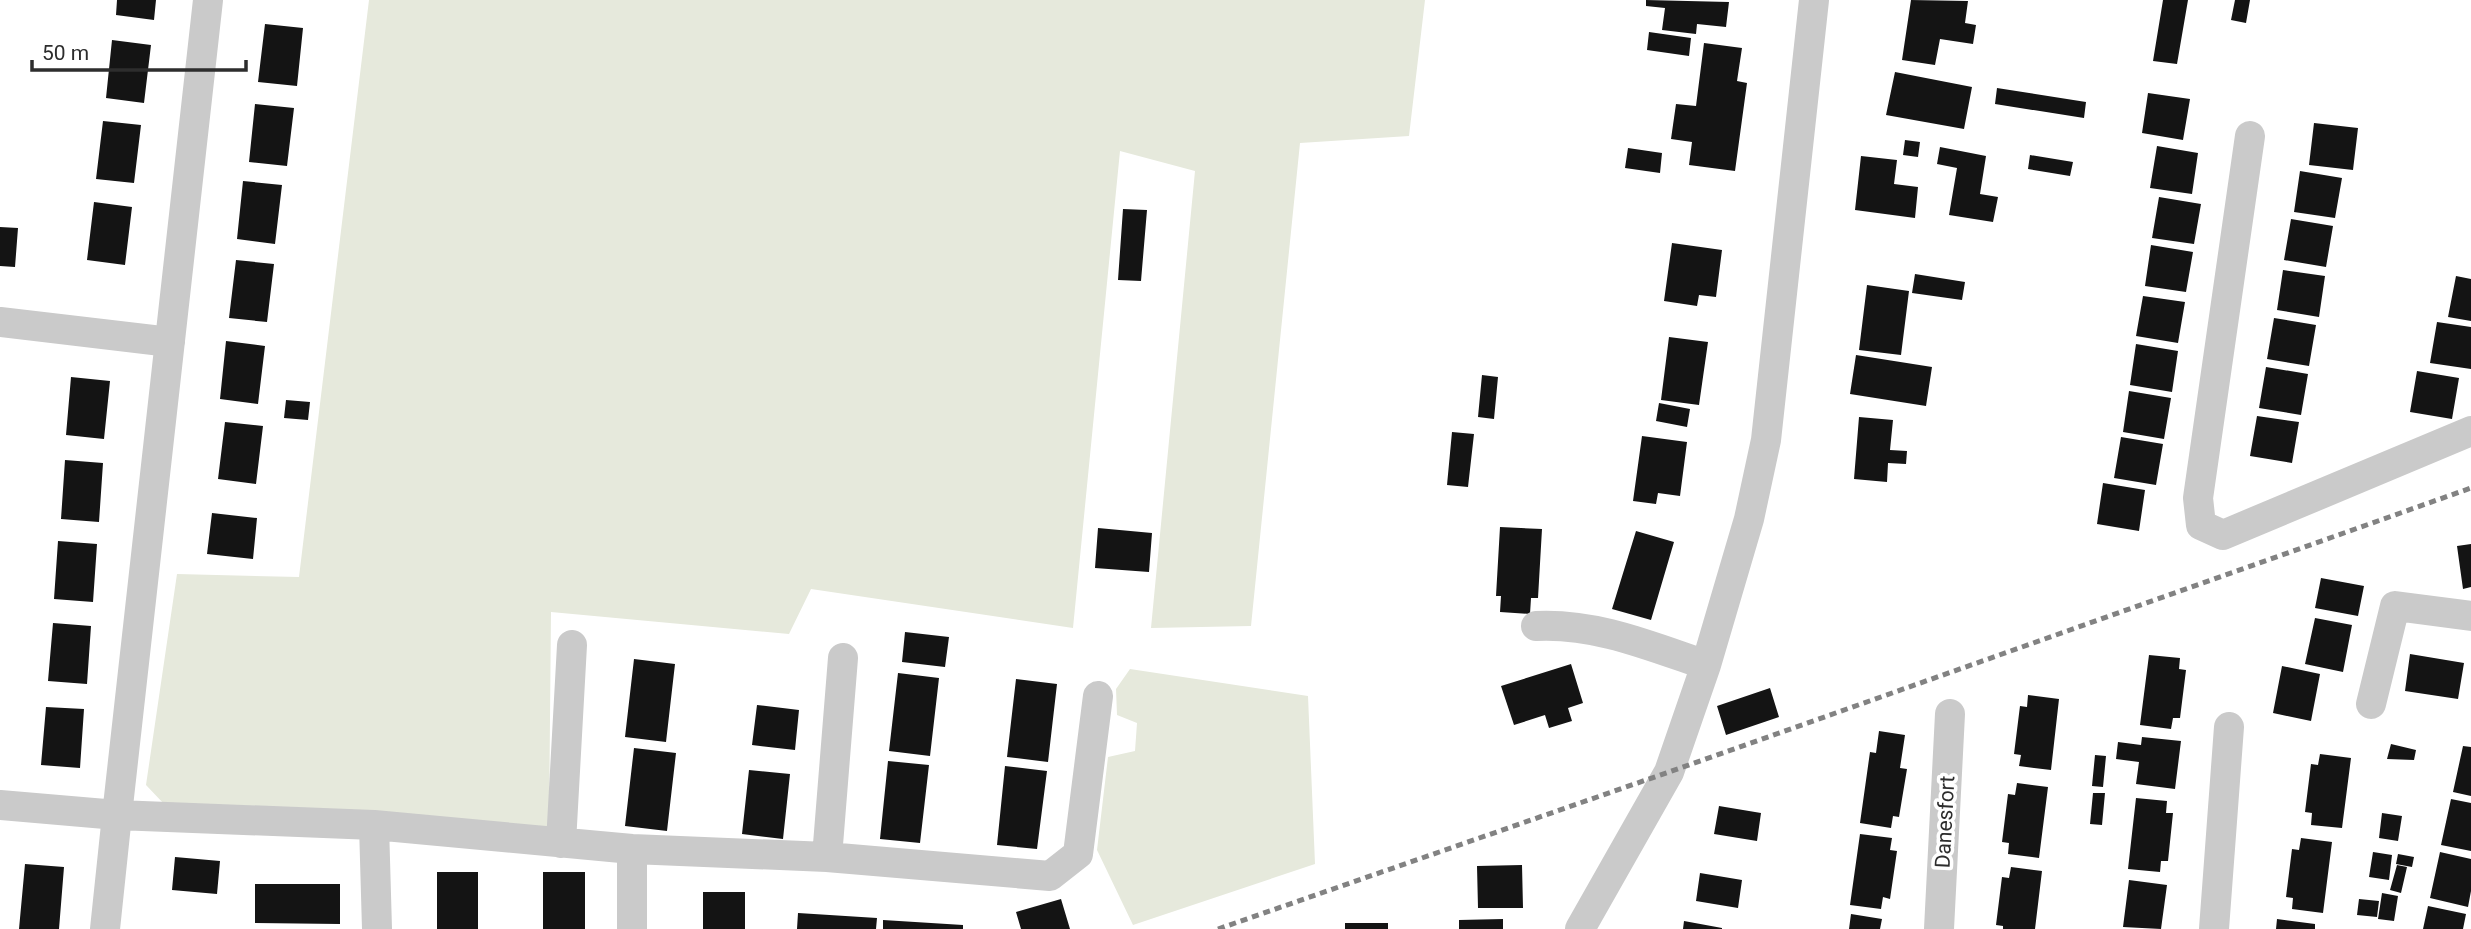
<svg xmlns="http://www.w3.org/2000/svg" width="2471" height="929" viewBox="0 0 2471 929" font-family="Roboto,sans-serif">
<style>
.green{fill:#e6e9dc}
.building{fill:#141414}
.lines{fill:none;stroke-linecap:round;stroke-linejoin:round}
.minor{stroke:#cacaca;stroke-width:30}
.rail{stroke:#828282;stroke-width:5;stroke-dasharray:7 5;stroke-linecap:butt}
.labels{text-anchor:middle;stroke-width:7;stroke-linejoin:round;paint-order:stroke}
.street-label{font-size:21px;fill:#2d2d2d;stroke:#fff}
</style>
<rect width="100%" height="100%" fill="#fff"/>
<!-- green -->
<path class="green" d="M 369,0 L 1425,0 L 1409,136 L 1300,143 L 1251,626 L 1151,628 L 1195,171 L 1120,151 L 1073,628 L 811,589 L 789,634 L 551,612 L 549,828 L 164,804 L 146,785 L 177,574 L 299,577 Z
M 1130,669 L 1308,696 L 1315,864 L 1133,925 L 1097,850 L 1108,757 L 1135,751 L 1137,723 L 1117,715 L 1116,689 Z"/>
<!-- building -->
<path class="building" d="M 117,0 L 156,0 L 154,20 L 116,15 Z
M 1646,0 L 1729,2 L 1726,27 L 1697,24 L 1696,34 L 1662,30 L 1665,8 L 1646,6 Z
M 1911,0 L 1968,1 L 1965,23 L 1976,25 L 1973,44 L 1940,39 L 1935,65 L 1902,60 Z
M 2163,0 L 2188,0 L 2177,64 L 2153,61 Z
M 2235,0 L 2250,0 L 2246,23 L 2231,20 Z
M 265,24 L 303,28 L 297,86 L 258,82 Z
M 1649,32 L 1691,38 L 1689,56 L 1647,50 Z
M 112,40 L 151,45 L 144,103 L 106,98 Z
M 1704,43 L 1742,48 L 1737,81 L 1747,83 L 1735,171 L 1689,165 L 1692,142 L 1671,139 L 1676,104 L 1696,106 Z
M 1895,72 L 1972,87 L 1964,129 L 1886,115 Z
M 1997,88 L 2086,102 L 2084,118 L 1995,104 Z
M 2148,93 L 2190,99 L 2183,140 L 2142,133 Z
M 255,104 L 294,108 L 287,166 L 249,162 Z
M 103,121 L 141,125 L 134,183 L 96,179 Z
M 2314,123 L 2358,128 L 2353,170 L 2309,165 Z
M 1905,140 L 1920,142 L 1918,157 L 1903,155 Z
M 2157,146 L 2198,153 L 2192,194 L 2150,188 Z
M 1940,147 L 1986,156 L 1980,194 L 1998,197 L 1993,222 L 1949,215 L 1957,168 L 1937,164 Z
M 1628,148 L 1662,153 L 1660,173 L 1625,168 Z
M 2030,155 L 2073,162 L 2070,176 L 2028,169 Z
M 1861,156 L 1897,160 L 1894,184 L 1918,187 L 1915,218 L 1855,210 Z
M 2300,171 L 2342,178 L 2335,218 L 2294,212 Z
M 243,181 L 282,185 L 275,244 L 237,239 Z
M 2159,197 L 2201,204 L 2194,244 L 2152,238 Z
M 94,202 L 132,207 L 125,265 L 87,260 Z
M 1123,209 L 1147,210 L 1141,281 L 1118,280 Z
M 2291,219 L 2333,226 L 2326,267 L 2284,260 Z
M 0,227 L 18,228 L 15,267 L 0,266 Z
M 1672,243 L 1722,250 L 1716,297 L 1699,295 L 1697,306 L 1664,301 Z
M 2151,245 L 2193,252 L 2186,292 L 2145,286 Z
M 236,260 L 274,264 L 267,322 L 229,318 Z
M 2283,270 L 2325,276 L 2319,317 L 2277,310 Z
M 1915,274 L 1965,282 L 1962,300 L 1912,293 Z
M 2456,276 L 2471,279 L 2471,321 L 2448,317 Z
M 1867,285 L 1909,291 L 1901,355 L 1859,350 Z
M 2143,296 L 2185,302 L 2178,343 L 2136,336 Z
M 2274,318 L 2316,325 L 2309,366 L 2267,359 Z
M 2437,322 L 2471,327 L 2471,369 L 2430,363 Z
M 1669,337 L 1708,342 L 1699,405 L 1661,400 Z
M 226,341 L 265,346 L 258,404 L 220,399 Z
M 2136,344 L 2178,351 L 2172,392 L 2130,385 Z
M 1856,355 L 1932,367 L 1926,406 L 1850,394 Z
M 2266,367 L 2308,374 L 2301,415 L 2259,408 Z
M 2417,371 L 2459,378 L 2452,419 L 2410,412 Z
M 1482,375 L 1498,377 L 1494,419 L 1478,417 Z
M 71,377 L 110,381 L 104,439 L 66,435 Z
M 2129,391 L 2171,398 L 2164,439 L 2123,432 Z
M 286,400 L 310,402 L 308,420 L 284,418 Z
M 1659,403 L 1690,409 L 1687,427 L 1656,421 Z
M 2257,416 L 2299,422 L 2292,463 L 2250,456 Z
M 1859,417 L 1893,420 L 1890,450 L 1907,451 L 1906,464 L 1888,463 L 1887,482 L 1854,479 Z
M 225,422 L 263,426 L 256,484 L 218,479 Z
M 1452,432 L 1474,434 L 1468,487 L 1447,485 Z
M 1642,436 L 1687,442 L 1680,496 L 1658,493 L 1656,504 L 1633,501 Z
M 2121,437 L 2163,444 L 2156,485 L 2114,478 Z
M 65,460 L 103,463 L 99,522 L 61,519 Z
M 2103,483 L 2145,490 L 2139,531 L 2097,524 Z
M 212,513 L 257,518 L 253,559 L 207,554 Z
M 1500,527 L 1542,529 L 1538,598 L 1531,598 L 1530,614 L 1500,612 L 1501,596 L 1496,596 Z
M 1098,528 L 1152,533 L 1149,572 L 1095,568 Z
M 1636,531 L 1674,542 L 1651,620 L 1612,609 Z
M 58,541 L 97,544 L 93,602 L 54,599 Z
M 2471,544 L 2471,587 L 2463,589 L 2457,546 Z
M 2321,578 L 2364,586 L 2358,616 L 2315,608 Z
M 2315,618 L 2352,625 L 2343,672 L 2305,664 Z
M 53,623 L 91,626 L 87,684 L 48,681 Z
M 905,632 L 949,637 L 945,667 L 902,662 Z
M 2410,654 L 2464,663 L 2458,699 L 2405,691 Z
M 2149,655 L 2180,658 L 2179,669 L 2186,670 L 2180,718 L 2173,718 L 2171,729 L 2140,725 Z
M 634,659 L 675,664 L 666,742 L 625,737 Z
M 1571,664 L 1583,703 L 1568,708 L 1572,721 L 1549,728 L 1545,715 L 1514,725 L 1501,686 Z
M 2282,666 L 2320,674 L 2311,721 L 2273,713 Z
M 898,673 L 939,678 L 930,756 L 889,751 Z
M 1016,679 L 1057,684 L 1048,762 L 1007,757 Z
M 1770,688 L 1779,717 L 1726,735 L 1717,706 Z
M 2028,695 L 2059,699 L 2051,770 L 2019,766 L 2021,755 L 2014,754 L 2020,706 L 2027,707 Z
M 757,705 L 799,710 L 795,750 L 752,745 Z
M 46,707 L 84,709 L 80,768 L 41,765 Z
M 1879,731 L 1905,735 L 1900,768 L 1907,769 L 1899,817 L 1893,816 L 1891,828 L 1860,823 L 1870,752 L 1876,753 Z
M 2142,737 L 2181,741 L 2175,789 L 2136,784 L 2139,762 L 2116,759 L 2118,742 L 2141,745 Z
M 2391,744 L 2416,750 L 2414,760 L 2387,759 Z
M 2463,746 L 2471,747 L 2471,796 L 2453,792 Z
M 634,748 L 676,753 L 667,831 L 625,826 Z
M 2320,754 L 2351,758 L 2342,828 L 2311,825 L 2312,813 L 2305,812 L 2311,764 L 2318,765 Z
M 2095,755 L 2106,756 L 2103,787 L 2092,786 Z
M 888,761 L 929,765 L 920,843 L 880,839 Z
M 1005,766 L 1047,771 L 1037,849 L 997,845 Z
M 749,770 L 790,774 L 783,839 L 742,834 Z
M 2017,783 L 2048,787 L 2039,858 L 2008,854 L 2009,843 L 2002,842 L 2008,794 L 2015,795 Z
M 2093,793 L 2105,793 L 2102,825 L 2090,824 Z
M 2136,798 L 2167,801 L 2166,813 L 2173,813 L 2168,861 L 2161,861 L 2160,872 L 2128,869 Z
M 2451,799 L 2471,803 L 2471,851 L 2441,845 Z
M 1719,806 L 1761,813 L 1757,841 L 1714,834 Z
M 2382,813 L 2402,816 L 2398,841 L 2379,838 Z
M 1860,834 L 1892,838 L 1890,850 L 1897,851 L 1890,899 L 1883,897 L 1881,909 L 1850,905 Z
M 2301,838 L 2332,842 L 2323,913 L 2292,909 L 2293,898 L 2286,897 L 2292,849 L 2299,850 Z
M 2373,852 L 2392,855 L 2389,880 L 2369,877 Z
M 2440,852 L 2471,859 L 2471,891 L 2468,907 L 2430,898 Z
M 2398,854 L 2414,857 L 2412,867 L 2396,864 Z
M 175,857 L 220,861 L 217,894 L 172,890 Z
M 25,864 L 64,867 L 59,929 L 19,929 Z
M 1522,865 L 1523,908 L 1478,908 L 1477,866 Z
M 2397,865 L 2407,867 L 2401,893 L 2390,890 Z
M 2011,867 L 2042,871 L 2035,929 L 2003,929 L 2003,926 L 1996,925 L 2002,877 L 2009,878 Z
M 437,872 L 478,872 L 478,929 L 437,929 Z
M 543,872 L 585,872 L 585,929 L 543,929 Z
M 1700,873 L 1742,880 L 1738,908 L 1696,901 Z
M 2129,880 L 2167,885 L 2161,929 L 2123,927 Z
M 255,884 L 340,884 L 340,924 L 255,923 Z
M 703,892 L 745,892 L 745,929 L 703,929 Z
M 2382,893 L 2398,896 L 2394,921 L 2378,919 Z
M 1061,899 L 1070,929 L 1021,929 L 1016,912 Z
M 2359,899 L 2379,901 L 2377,917 L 2357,915 Z
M 2428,906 L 2466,914 L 2463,929 L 2423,929 Z
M 798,913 L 877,918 L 876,929 L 797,929 Z
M 1851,914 L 1882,919 L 1880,929 L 1849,929 Z
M 1503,919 L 1503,929 L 1459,929 L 1459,920 Z
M 2277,919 L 2315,924 L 2315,929 L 2276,929 Z
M 883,920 L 963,925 L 963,929 L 883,929 Z
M 1684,921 L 1722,928 L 1722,929 L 1683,929 Z
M 1345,923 L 1388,923 L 1388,929 L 1345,929 Z"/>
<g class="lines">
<!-- minor -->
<path class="minor" d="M 2250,136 L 2198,498 L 2201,525 L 2223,535 L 2471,431
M 0,322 L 170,342
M 1536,626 C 1596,623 1650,646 1706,665
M 2371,704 L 2395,606 L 2471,616
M 0,805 L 117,815 L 208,0
M 374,825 L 377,929
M 561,843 L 572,645
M 632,849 L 632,929
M 827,857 L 843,658
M 105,929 L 117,815 L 374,825 L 632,849 L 827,857 L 1050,876 L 1078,854 L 1098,696
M 1580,929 L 1669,772 L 1706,665 L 1749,519 L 1766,440 L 1814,0
M 1939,929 L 1950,714
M 2214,929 L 2229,727"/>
<!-- rail -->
<path class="rail" d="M 1218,929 L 1669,772 L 2471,488"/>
</g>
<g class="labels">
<!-- street labels -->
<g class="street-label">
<text transform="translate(1945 822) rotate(-87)" y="7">Danesfort</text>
</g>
</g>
<!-- scale -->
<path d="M32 60v10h214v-10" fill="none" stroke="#2d2d2d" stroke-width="3.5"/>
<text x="42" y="60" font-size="21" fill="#2d2d2d" stroke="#ffffff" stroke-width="5" paint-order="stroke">50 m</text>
</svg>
